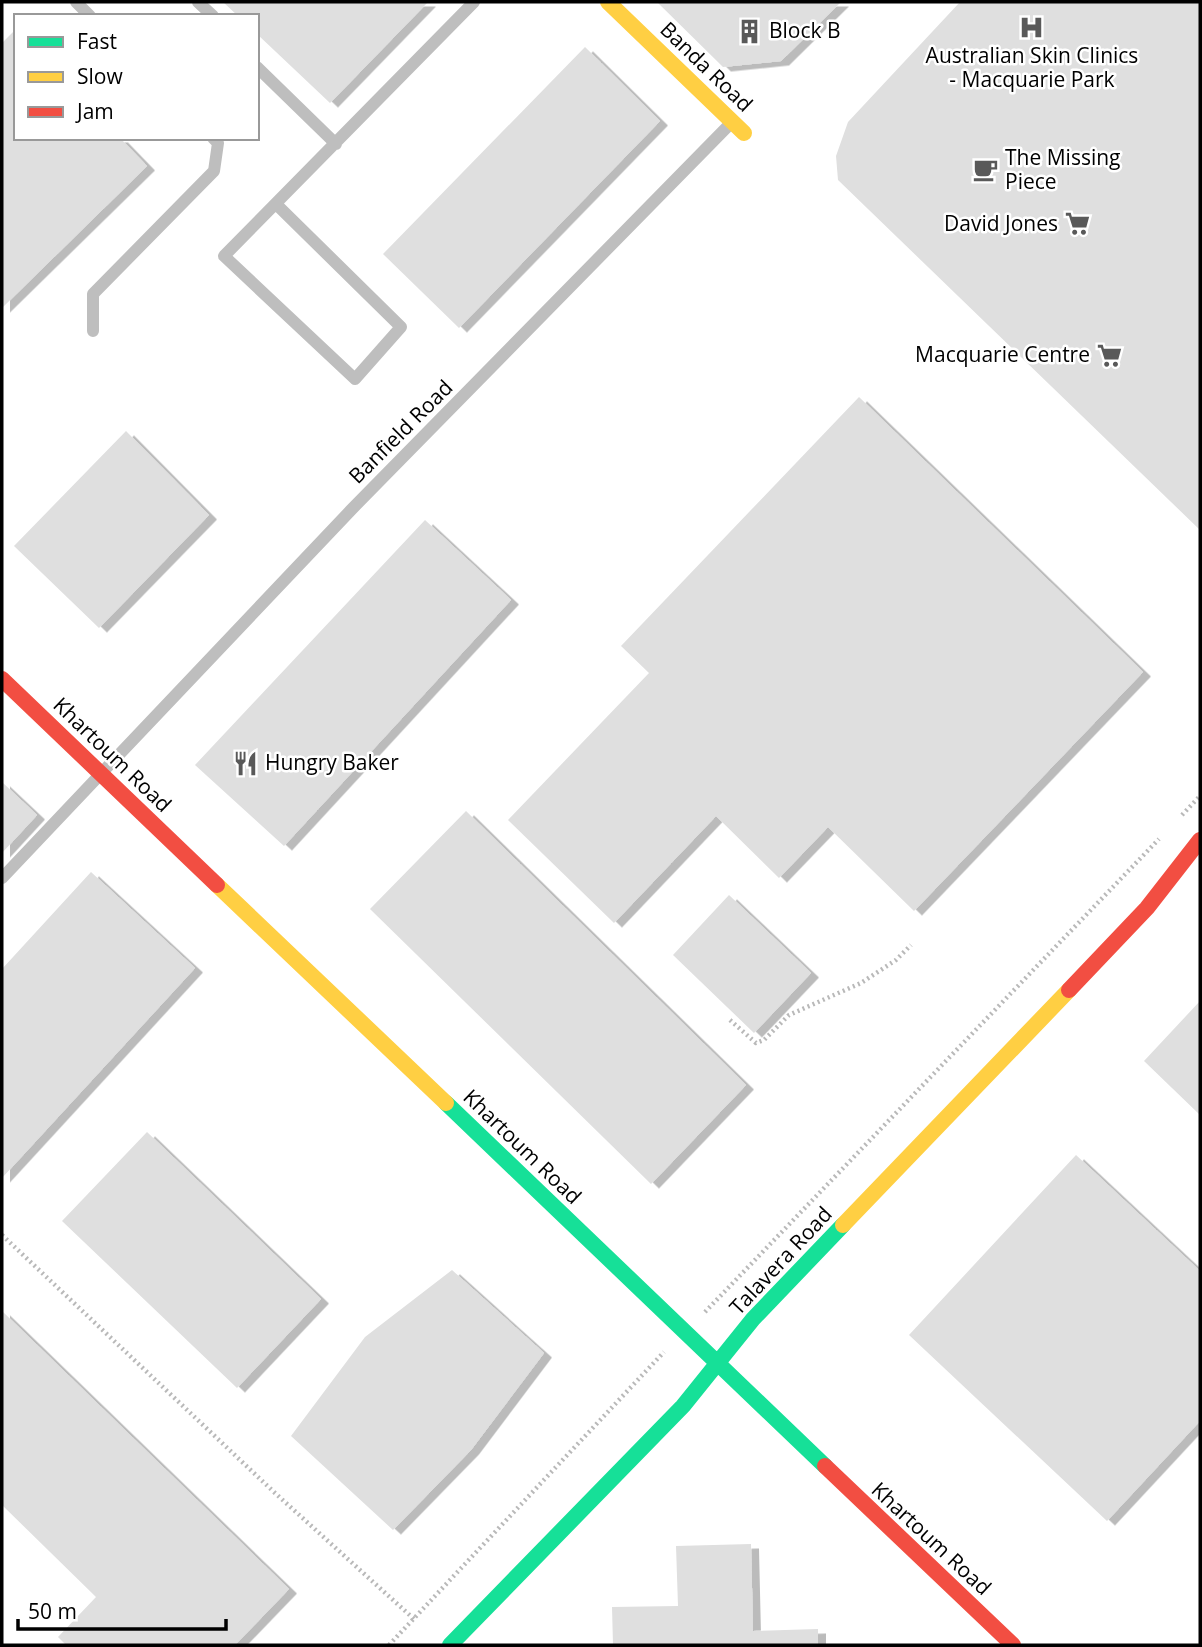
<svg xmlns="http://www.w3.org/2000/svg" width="1202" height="1647" viewBox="0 0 1202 1647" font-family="'Open Sans',sans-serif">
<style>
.building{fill:#dfdfdf;filter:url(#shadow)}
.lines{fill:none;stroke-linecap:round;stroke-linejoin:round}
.path{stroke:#b9b9b9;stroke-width:4.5;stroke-dasharray:2 3.5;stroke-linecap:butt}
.lane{stroke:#bebebe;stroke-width:12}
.fast{stroke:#16e098;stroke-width:16}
.slow{stroke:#ffcf43;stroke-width:16}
.jam{stroke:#f24e42;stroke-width:16}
.labels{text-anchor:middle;stroke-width:5;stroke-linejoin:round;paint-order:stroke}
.poi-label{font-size:21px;fill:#000;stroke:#fff;text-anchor:start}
.street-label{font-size:21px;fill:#000;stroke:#fff}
</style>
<defs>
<filter id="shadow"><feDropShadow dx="8" dy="4.5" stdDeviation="0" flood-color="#0004"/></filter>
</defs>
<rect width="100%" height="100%" fill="#fff"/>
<!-- building -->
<path class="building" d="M 223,2 L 428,2 L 330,103 L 257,34 L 257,16 L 238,16 Z
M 657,2 L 841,2 L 781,61 L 723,67 Z
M 960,2 L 1200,2 L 1200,530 L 838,180 L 836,156 L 848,122 Z
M 16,29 L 16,138 L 120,138 L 147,166 L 2,308 L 2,43 Z
M 585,47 L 660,121 L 459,328 L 383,254 Z
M 859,397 L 1143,672 L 914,911 L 828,827 L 779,878 L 716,816 L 614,923 L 508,820 L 649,673 L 621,646 Z
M 126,431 L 209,515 L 99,628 L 14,546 Z
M 425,520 L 511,600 L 284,846 L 195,765 Z
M 2,782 L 37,815 L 2,853 Z
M 466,811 L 746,1085 L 651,1184 L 370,909 Z
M 91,872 L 195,968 L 2,1178 L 2,969 Z
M 729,895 L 811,973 L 754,1033 L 673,955 Z
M 1200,1001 L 1200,1115 L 1144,1061 Z
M 147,1132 L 321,1299 L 237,1388 L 62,1221 Z
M 1076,1155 L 1200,1271 L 1200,1421 L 1107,1521 L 909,1335 Z
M 452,1270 L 544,1353 L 471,1450 L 393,1530 L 291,1436 L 365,1337 Z
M 2,1311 L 289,1589 L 235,1645 L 66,1645 L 58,1637 L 96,1597 L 2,1505 Z
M 751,1544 L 753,1631 L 818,1629 L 818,1645 L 613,1645 L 612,1607 L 678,1606 L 676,1546 Z"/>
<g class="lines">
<!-- path -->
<path class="path" d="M 1182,815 L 1200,796
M 730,1020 L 756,1043 L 764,1040 L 789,1015 L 861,983 L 896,960 L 911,945
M 2,1235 L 275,1493 L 414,1619
M 705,1312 L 1159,839
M 389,1645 L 664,1352"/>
<!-- lane -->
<path class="lane" d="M 76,2 L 90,16
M 198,2 L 213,16
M 257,67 L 336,144
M 277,205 L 401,327 L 355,379 L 224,256 L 474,2
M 93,331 L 93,294 L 214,171 L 218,143 L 213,138
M 2,878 L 351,510 L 732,122"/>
<!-- fast -->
<path class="fast" d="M 446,1103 L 825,1466
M 450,1645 L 683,1406 L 753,1319 L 843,1225"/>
<!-- slow -->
<path class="slow" d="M 608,2 L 744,133
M 217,885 L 446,1103
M 843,1225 L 1069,990"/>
<!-- jam -->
<path class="jam" d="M 2,679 L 217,885
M 1069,990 L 1147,908 L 1200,840
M 825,1466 L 1013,1645"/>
</g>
<!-- icons -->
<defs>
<symbol id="hospital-bare" viewBox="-9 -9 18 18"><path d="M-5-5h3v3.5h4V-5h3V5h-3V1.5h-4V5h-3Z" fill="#595959" stroke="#fff" stroke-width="2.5" paint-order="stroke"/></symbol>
<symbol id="building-bare" viewBox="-9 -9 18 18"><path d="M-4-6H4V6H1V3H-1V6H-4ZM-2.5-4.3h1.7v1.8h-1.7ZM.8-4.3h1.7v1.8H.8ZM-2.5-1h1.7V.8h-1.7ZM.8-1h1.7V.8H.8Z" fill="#595959" stroke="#fff" stroke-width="2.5" paint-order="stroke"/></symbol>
<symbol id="cafe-bare" viewBox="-9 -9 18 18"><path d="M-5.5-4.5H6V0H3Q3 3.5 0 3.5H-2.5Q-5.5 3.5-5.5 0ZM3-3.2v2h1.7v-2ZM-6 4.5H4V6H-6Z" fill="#595959" stroke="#fff" stroke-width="2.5" paint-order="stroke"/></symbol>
<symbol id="supermarket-bare" viewBox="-9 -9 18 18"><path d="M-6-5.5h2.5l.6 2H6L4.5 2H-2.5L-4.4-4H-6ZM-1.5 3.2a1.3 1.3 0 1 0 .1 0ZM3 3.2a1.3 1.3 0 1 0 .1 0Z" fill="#595959" stroke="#fff" stroke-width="2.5" paint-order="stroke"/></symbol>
<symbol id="restaurant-bare" viewBox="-9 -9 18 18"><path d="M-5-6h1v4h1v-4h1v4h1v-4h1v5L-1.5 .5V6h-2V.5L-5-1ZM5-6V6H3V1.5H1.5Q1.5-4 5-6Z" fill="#595959" stroke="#fff" stroke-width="2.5" paint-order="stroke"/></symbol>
</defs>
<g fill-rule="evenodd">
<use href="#hospital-bare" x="1014" y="10" width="35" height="35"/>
<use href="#building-bare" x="732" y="14" width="35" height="35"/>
<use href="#cafe-bare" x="968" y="152" width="35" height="35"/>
<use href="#supermarket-bare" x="1060" y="206" width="35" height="35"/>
<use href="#supermarket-bare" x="1092" y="338" width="35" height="35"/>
<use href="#restaurant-bare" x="228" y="746" width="35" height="35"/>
</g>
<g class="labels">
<!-- poi labels -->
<g class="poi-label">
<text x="769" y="38">Block B</text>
<text x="1032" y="63" text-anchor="middle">Australian Skin Clinics<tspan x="1032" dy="24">- Macquarie Park</tspan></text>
<text x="1005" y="165">The Missing<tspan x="1005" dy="24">Piece</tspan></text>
<text x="1058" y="231" text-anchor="end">David Jones</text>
<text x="1090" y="362" text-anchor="end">Macquarie Centre</text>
<text x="265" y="770">Hungry Baker</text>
</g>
<!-- street labels -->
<g class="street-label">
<text transform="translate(706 67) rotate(44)" y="7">Banda Road</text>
<text transform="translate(401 432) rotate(-45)" y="7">Banfield Road</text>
<text transform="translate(112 755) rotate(44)" y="7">Khartoum Road</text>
<text transform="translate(522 1147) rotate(44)" y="7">Khartoum Road</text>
<text transform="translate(781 1261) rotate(-47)" y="7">Talavera Road</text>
<text transform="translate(931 1539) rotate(43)" y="7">Khartoum Road</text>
</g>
</g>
<!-- border -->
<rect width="1202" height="1647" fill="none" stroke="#000000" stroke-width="7"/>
<!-- legend -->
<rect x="14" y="14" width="245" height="126" fill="#ffffff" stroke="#999999" stroke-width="2"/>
<rect x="28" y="37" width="35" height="10" fill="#16e098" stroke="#999999" stroke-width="2"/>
<text x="77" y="49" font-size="21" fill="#000000">Fast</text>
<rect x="28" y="72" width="35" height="10" fill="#ffcf43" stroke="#999999" stroke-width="2"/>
<text x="77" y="84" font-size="21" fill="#000000">Slow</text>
<rect x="28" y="107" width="35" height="10" fill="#f24e42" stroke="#999999" stroke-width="2"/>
<text x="77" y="119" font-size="21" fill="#000000">Jam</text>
<!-- scale -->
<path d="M18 1619v10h208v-10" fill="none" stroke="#000000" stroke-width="3.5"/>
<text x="28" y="1619" font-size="21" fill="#000000" stroke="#ffffff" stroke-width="5" paint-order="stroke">50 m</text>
</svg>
